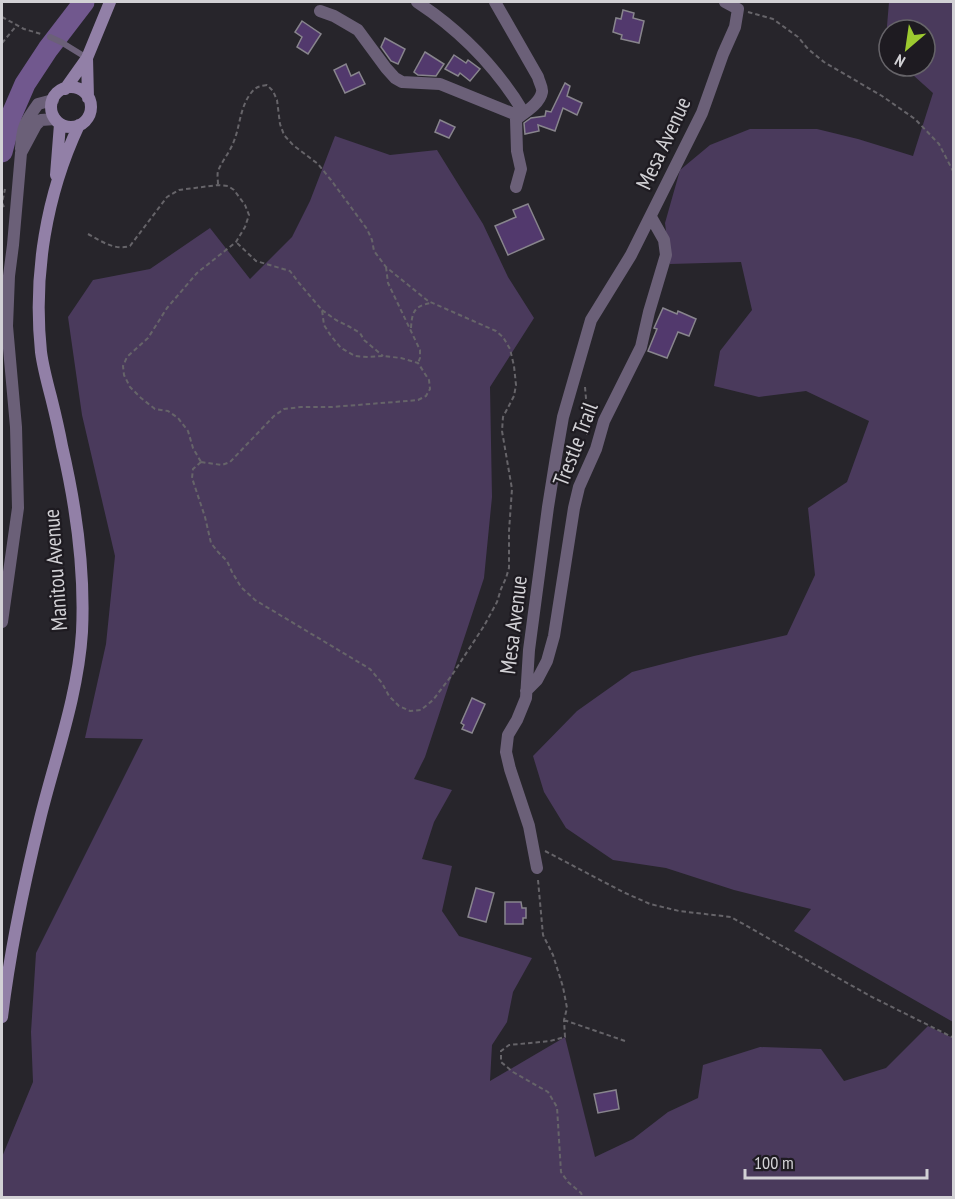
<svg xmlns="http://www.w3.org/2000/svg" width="955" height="1199" viewBox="0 0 955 1199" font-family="'PT Sans Narrow',sans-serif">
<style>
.green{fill:#4a3a5c}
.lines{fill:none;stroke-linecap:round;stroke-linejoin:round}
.river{stroke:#71588e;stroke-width:21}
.building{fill:#52396d;stroke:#88858d;stroke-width:1.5}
.path{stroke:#666469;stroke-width:2;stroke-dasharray:4.5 3;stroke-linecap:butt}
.service{stroke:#6b6078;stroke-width:6}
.minor{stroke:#6b6078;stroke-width:12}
.secondary{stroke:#9280a7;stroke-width:12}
.labels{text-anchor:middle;stroke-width:4.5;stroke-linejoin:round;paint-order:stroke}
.street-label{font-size:22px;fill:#d2d1d5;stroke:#1e1b21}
</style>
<rect width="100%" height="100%" fill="#27252b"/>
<!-- green -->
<path class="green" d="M 889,2 L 953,2 L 953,1022 L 794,931 L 811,909 L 734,890 L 666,868 L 613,860 L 566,828 L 544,792 L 533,756 L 577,711 L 632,672 L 694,656 L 787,635 L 815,575 L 808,508 L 847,482 L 869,421 L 806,391 L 759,397 L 714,386 L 720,351 L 752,310 L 741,262 L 670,264 L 665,223 L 680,170 L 710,145 L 750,129 L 817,129 L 858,139 L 913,156 L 933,93 L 903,66 L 925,66 L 925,30 L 889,30 L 889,54 L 885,50 Z
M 335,136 L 390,155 L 437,150 L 483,224 L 508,277 L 534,318 L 490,387 L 492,497 L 484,578 L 425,757 L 414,779 L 452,790 L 434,822 L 422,859 L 452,866 L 442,911 L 459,936 L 532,958 L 513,992 L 507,1022 L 492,1045 L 490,1081 L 565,1037 L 595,1157 L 633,1139 L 668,1112 L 698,1098 L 703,1065 L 760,1047 L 821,1049 L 844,1081 L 886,1068 L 928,1026 L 953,1038 L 953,1197 L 2,1197 L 2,1157 L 33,1082 L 31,1032 L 36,953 L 143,739 L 85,738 L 106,644 L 115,556 L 82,415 L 68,317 L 93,280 L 150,269 L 210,228 L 250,279 L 292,237 L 310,201 Z"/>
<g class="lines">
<!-- river -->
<path class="river" d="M 2,152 L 12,114 L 25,84 L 48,49 L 84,2"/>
</g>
<!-- building -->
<path class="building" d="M 623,10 L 634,13 L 633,18 L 644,21 L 639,43 L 621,39 L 622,35 L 613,32 L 616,18 L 621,19 Z
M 302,21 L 321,34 L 308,54 L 297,47 L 302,37 L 295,32 Z
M 385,38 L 405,49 L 398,64 L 391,61 L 381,47 Z
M 425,52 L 444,64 L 436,76 L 418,75 L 414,72 Z
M 454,55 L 466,63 L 468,60 L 480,69 L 470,81 L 460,73 L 458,76 L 445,69 Z
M 346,64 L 351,76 L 359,72 L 365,84 L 345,93 L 334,70 Z
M 565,83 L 570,86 L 567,96 L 582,103 L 577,115 L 563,108 L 555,131 L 538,125 L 539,131 L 525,134 L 524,123 L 531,118 L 545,116 L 546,111 L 551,112 Z
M 440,120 L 455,127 L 449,138 L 435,132 Z
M 528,204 L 544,239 L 508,255 L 495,226 L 516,217 L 513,210 Z
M 663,308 L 677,314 L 678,311 L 696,319 L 689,336 L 678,332 L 667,358 L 648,351 L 657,329 L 654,328 Z
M 472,698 L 485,704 L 472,733 L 462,729 L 464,725 L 461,723 Z
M 476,888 L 494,893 L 486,922 L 468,917 Z
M 505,902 L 521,902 L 522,908 L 526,908 L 526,918 L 523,918 L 523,924 L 505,924 Z
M 616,1090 L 619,1109 L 598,1113 L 594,1094 Z"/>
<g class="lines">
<!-- path -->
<path class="path" d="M 748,12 L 773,19 L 798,37 L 808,49 L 824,62 L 882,96 L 915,119 L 939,144 L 954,173
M 2,17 L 24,29 L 41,34
M 2,43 L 17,25
M 4,207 L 2,203 L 5,189
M 88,234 C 101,241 115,251 130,246 L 167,197 L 179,190 L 218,185 L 228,186 L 234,190 L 245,205 L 249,215 L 245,227 L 236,242 L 197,273 L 167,308 L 148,338 L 127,357 L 123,366 L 124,375 L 130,387 L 141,398 L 155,409 L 168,411 L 178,418 L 188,431 L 193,448 L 201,462
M 386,267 L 388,283 L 420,350 L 420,358 L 418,363
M 322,310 L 336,320 L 350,327 L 360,333 L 364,340 L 383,356
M 411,328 C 412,312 414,306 431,303
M 585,387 L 588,421 L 587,435
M 2,457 L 2,503
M 201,462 L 193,469 L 192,478 L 205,517 L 211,543 L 218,552 L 227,561 L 232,572 L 241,587 L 255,600 L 370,669 L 382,683 L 389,696 L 399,706 L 410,711 L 421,710 L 433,700 L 452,675 L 484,626 L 497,602 L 501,589 L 506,578 L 509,568 L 509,531 L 512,489 L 502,431 L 503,417 L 514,396 L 516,385 L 514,366 L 510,349 L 503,337 L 496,331 L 428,301 L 386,267 L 374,251 L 372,240 L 367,229 L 331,180 L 318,164 L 293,145 L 284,135 L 280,124 L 277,100 L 273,91 L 267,85 C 260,86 255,87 251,93 C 240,107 240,126 234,141 C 230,152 222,161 218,171 C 217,175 218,180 218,185
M 201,462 L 222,465 L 230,462 L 274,416 L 284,409 L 301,407 L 332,407 L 407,401 L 418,400 L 426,396 L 430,389 L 429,380 L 418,363 L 401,358 L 383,356 L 368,357 L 355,356 L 341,348 L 331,336 L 324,325 L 322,310 L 299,283 L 290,271 L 256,261 L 236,242
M 545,851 L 623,892 L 650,904 L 679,911 L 731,917 L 870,996 L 954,1038
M 538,880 L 543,935 L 553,955 L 563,987 L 567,1008 L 564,1020 L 565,1037 L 550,1041 L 509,1045 L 501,1051 L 501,1062 L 513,1072 L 548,1092 L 557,1107 L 561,1172 L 568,1182 L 581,1193 L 583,1198
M 564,1020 L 625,1041"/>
<!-- service -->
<path class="service" d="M 50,37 L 61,42 L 87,58"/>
<!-- minor -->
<path class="minor" d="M 417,2 C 461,31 497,68 524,113
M 495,2 L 538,77 C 539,82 543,88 542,92 C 540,104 524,113 516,119 L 517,151 L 521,169 L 516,187
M 320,11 L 334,16 L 358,30 L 386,68 L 395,78 L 402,82 L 440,84 L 514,114 L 524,113
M 21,149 C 22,127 25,122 38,104 L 53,100
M 2,622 L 18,508 L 16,427 L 7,326 L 9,276 L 13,245 L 21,153 L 36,125 L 41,120 L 55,119
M 526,691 L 537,680 L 547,661 L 554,636 L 574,508 L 579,487 L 596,449 L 604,421 L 641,347 L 649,312 L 666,255 L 664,240 L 651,217
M 537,868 L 529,826 L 510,769 L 506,752 L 508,735 L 517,720 L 526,698 L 529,650 L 548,507 L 556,457 L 563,417 L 591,320 L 631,255 L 702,113 L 723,54 L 735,27 L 738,9 L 725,2"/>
<!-- secondary -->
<path class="secondary" d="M 87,58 L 88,98
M51 107a20 20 0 1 1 40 0a20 20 0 1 1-40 0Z
M 65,89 L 87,58 L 110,2
M 56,175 L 60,124
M 2,1017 C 10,950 24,884 40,819 C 55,758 78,696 82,632 C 85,570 76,506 62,446 C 59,430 55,413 51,397 C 47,382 43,367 41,352 C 33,275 46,195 79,125"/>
</g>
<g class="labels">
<!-- street labels -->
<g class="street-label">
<text transform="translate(663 143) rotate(-65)" y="8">Mesa Avenue</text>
<text transform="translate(575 444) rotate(-69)" y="8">Trestle Trail</text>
<text transform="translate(55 570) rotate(-94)" y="8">Manitou Avenue</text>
<text transform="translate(513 625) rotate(-83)" y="8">Mesa Avenue</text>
</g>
</g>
<!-- border -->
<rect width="955" height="1199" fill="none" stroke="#d2d1d5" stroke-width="6"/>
<!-- north arrow -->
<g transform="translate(907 48) rotate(209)"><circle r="28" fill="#1e1b21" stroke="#666469" stroke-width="1.5"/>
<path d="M0-4.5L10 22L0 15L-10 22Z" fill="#9dca30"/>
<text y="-9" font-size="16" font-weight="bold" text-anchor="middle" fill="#d2d1d5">N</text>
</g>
<!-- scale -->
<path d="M745 1169v9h182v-9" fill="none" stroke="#d2d1d5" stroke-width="3"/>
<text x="754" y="1169" font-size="18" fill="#d2d1d5" stroke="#1e1b21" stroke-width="4.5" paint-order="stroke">100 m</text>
</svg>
